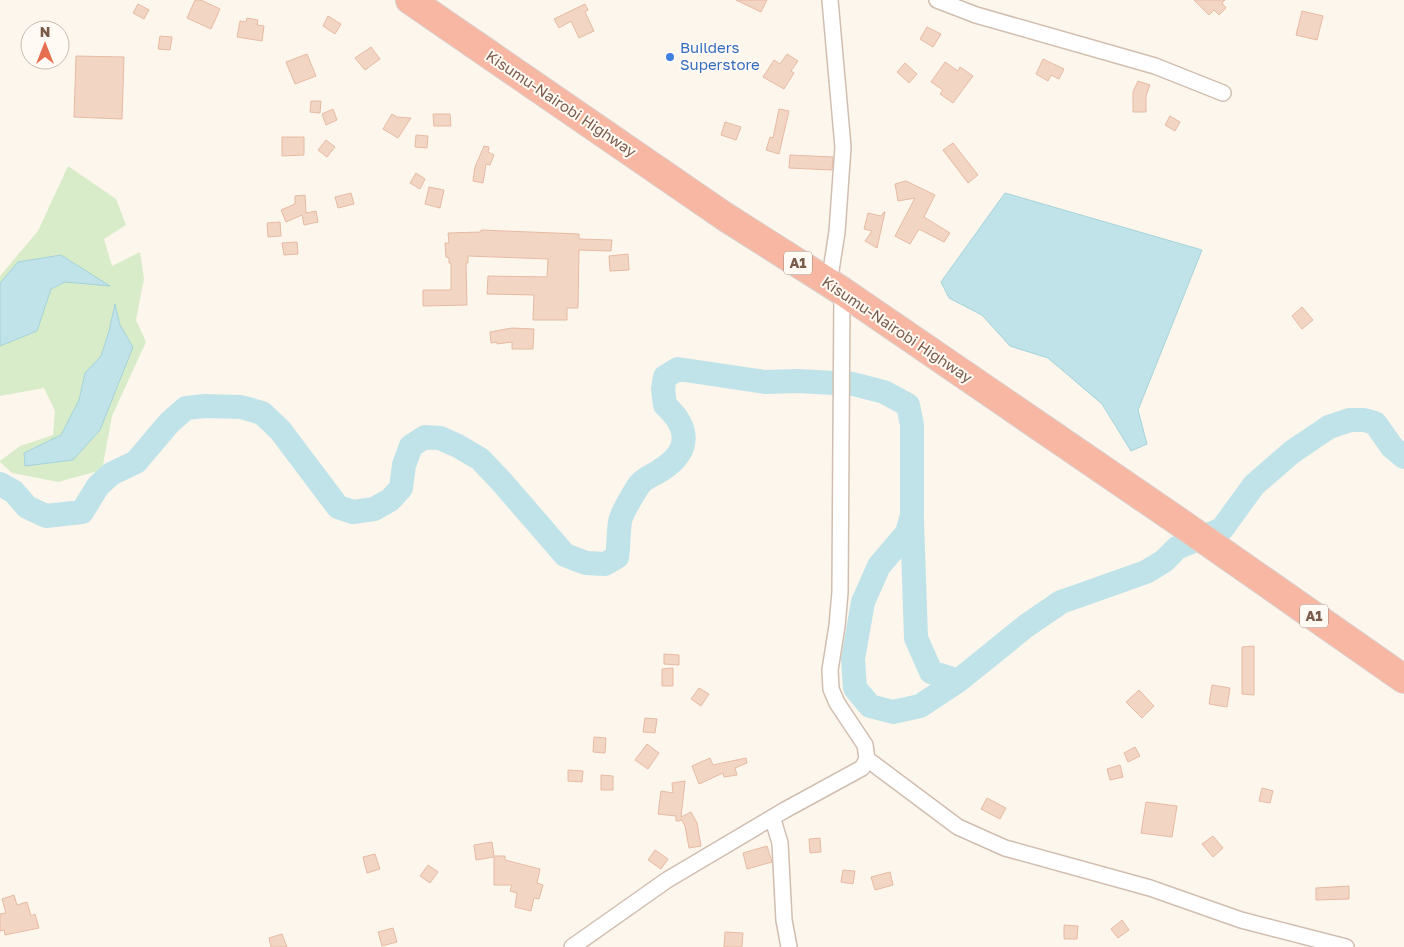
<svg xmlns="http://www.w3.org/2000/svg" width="1404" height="947" viewBox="0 0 1404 947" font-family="'Golos Text',sans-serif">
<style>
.green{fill:#d8ecc9}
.water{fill:#bfe3e8;stroke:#a5d3da}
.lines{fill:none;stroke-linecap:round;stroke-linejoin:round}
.river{stroke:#bfe3e8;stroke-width:24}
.building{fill:#f3d5c3;stroke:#e6bba3}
.street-casing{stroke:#d1beb0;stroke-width:18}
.highway-casing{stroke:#dad1cd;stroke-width:30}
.street{stroke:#fff;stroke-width:15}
.highway{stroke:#f7b7a3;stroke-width:28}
.shop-dot{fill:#3f7fe0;stroke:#fffaf3;stroke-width:2}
.labels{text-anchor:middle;stroke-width:4;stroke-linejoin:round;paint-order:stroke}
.shield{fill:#fffaf3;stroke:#a28b7f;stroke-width:1}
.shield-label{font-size:14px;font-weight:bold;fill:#7a5c4d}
.shop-label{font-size:15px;fill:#366cbe;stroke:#fffaf3;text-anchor:start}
.street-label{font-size:15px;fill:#7a5c4d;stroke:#fffaf3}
</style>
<rect width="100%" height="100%" fill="#fdf6ec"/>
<!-- green -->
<path class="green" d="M 68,166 L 116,199 L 126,225 L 104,239 L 112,266 L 140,252 L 144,279 L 136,320 L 146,342 L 112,416 L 102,470 L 58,482 L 12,473 L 0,462 L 0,461 L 20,446 L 53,435 L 55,411 L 44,388 L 0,396 L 0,276 L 38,231 Z"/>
<!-- water -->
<path class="water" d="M 1005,193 L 1202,250 L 1138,410 L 1147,444 L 1131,451 L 1102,404 L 1048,358 L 1010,346 L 982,315 L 949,298 L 941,282 Z
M 61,255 L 110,286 L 65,282 L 51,289 L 37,331 L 0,346 L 0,283 L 18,262 Z
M 115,304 L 120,325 L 133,347 L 100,430 L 73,460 L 25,466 L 24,453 L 61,435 L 79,400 L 85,373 L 101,356 L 109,331 Z"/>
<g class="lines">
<!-- river -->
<path class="river" d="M 0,484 L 14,492 L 27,507 L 46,516 L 82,512 L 98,486 L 111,474 L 136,462 L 169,423 L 186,408 L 205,406 L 241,407 L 262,413 L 280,430 L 338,507 L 353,512 L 374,509 L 390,500 L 401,488 L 404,465 L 411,446 L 425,437 L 440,438 L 458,446 L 480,459 L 501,481 L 565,555 L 586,563 L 605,564 L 617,557 C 619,545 618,534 620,522 C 621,513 634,493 639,485 C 644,478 654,475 661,470 C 691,451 690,428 665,405 L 663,389 L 665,377 L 678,369 L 765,382 L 798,381 L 853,384 L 884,392 L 908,405 L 912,425 L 912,515 L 907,533 L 879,566 L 863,602 L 853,659 L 855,688 L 870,706 L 893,712 L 920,706 L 958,681 L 1026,626 L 1061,602 L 1146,572 L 1164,561 L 1177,548 L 1222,529 L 1254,485 L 1292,452 L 1329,427 L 1350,420 L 1364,420 L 1375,423 L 1392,447 L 1404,457
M 912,520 L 916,638 L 931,672 L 958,681"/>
</g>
<!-- building -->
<path class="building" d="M 195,0 L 201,0 L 220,9 L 211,29 L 187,18 Z
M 736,0 L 767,0 L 761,12 Z
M 1194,0 L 1225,0 L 1222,3 L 1226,8 L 1219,15 L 1214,10 L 1209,15 Z
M 138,4 L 149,10 L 144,19 L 133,13 Z
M 585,4 L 588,10 L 585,12 L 594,31 L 579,38 L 571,21 L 559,28 L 554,19 Z
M 1302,11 L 1323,16 L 1317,40 L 1296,35 Z
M 328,16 L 341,24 L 335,34 L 323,26 Z
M 247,18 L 258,20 L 257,25 L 264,26 L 262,41 L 237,37 L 240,21 L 246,22 Z
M 927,27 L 941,34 L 933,47 L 920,39 Z
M 160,36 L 172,37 L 170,50 L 158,49 Z
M 371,47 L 380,59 L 365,70 L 355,58 Z
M 307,54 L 316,76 L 295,84 L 286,62 Z
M 787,54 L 798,61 L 791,71 L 794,73 L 784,89 L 763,77 L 774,60 L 780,64 Z
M 76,56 L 124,57 L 122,119 L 74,117 Z
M 1043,59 L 1064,69 L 1059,79 L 1051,75 L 1048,81 L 1036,74 Z
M 945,62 L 958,71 L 960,67 L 973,76 L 953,103 L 940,94 L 943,90 L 931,82 Z
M 905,63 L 917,74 L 909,83 L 897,72 Z
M 1138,81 L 1150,85 L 1146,96 L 1146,112 L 1133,112 L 1133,92 Z
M 311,101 L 321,101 L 320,113 L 310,112 Z
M 333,109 L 337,120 L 326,125 L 322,114 Z
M 779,109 L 789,111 L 779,154 L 766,150 L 770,137 L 773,138 Z
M 392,114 L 397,117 L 411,118 L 398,138 L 383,129 Z
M 433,114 L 450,114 L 451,126 L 434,126 Z
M 1170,116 L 1180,122 L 1175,131 L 1165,125 Z
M 725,122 L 741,127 L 736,140 L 721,135 Z
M 416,135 L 428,136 L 427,148 L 415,147 Z
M 282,137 L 304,137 L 304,155 L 282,156 Z
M 326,140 L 335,147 L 327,157 L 318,150 Z
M 953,143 L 978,175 L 968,183 L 943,150 Z
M 484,146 L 489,147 L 488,152 L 494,155 L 490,165 L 486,164 L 483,183 L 473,181 L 475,167 Z
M 790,155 L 833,157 L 832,170 L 789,168 Z
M 416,173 L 425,179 L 420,189 L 410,183 Z
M 906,181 L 935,195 L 924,217 L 950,233 L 944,242 L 919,229 L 910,244 L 895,236 L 915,198 L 898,201 L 895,184 Z
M 429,187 L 444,190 L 440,208 L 425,204 Z
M 351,193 L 354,204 L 338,208 L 335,197 Z
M 305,195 L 306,213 L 316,211 L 318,222 L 304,225 L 302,215 L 286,222 L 281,210 L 295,204 L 295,196 Z
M 884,212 L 885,212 L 877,248 L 865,241 L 872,231 L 864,229 L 868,213 L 881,216 Z
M 280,222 L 281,236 L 268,237 L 267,223 Z
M 481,230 L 579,234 L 579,239 L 612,240 L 611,251 L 579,250 L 578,308 L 567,308 L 567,320 L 533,320 L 534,295 L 487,294 L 488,276 L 547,277 L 548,259 L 468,256 L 468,263 L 466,263 L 467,305 L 423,306 L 423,290 L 451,290 L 451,263 L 449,263 L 449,258 L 446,257 L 445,243 L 449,243 L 448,233 L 481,232 Z
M 297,242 L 298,254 L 284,255 L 282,243 Z
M 628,254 L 629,270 L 610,271 L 609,256 Z
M 1302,307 L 1313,320 L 1302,329 L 1292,316 Z
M 512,328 L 534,329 L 533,349 L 512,349 L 512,342 L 497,344 L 497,342 L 491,343 L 490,332 Z
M 1254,646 L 1254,695 L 1242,694 L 1242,647 Z
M 664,654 L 679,655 L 679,665 L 664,664 Z
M 673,668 L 673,686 L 662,686 L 662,669 Z
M 1212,685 L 1230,688 L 1227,707 L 1209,704 Z
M 699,688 L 709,694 L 701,706 L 691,699 Z
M 1139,690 L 1154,706 L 1142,718 L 1126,702 Z
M 645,718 L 657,719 L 655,733 L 643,732 Z
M 594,737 L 606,738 L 605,753 L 593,752 Z
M 647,744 L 659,753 L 648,769 L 635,760 Z
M 1135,747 L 1140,756 L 1128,762 L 1124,753 Z
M 710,758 L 713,765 L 746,758 L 747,763 L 735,768 L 737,775 L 724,777 L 723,773 L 699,784 L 692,766 Z
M 1120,765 L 1123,777 L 1110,780 L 1107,769 Z
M 568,770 L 583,771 L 582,782 L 568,781 Z
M 601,775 L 613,776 L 613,790 L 601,790 Z
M 685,781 L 681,817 L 691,812 L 697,823 L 701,846 L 689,848 L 685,826 L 681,819 L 680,821 L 676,821 L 676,816 L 658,814 L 661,791 L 673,793 L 672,783 Z
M 1262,788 L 1273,791 L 1270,803 L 1259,801 Z
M 987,798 L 1006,808 L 1000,819 L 981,809 Z
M 1146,802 L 1177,806 L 1172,837 L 1141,833 Z
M 1213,836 L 1223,848 L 1213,857 L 1202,844 Z
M 820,838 L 821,852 L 810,853 L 809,839 Z
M 492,842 L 494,856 L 505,856 L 505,860 L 540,869 L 537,883 L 543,885 L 539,899 L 534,898 L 531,911 L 515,907 L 517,893 L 510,891 L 512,885 L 494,885 L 494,857 L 476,860 L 474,845 Z
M 767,846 L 772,862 L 747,869 L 743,853 Z
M 655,850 L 668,859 L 661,869 L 648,860 Z
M 375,854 L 380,869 L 367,873 L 363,857 Z
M 428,865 L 438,872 L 430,883 L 420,876 Z
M 843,870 L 855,871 L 853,884 L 841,882 Z
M 890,872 L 893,885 L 875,890 L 871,877 Z
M 1349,886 L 1349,899 L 1316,900 L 1316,888 Z
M 14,895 L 17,905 L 27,902 L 31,916 L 35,914 L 39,928 L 5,935 L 4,930 L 0,931 L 0,914 L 6,913 L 2,899 Z
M 1122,920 L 1129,930 L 1118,938 L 1111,929 Z
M 1064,925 L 1078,926 L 1077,939 L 1064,939 Z
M 393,928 L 397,942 L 382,946 L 378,932 Z
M 725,932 L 743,933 L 742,947 L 724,947 Z
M 282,934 L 287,947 L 271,947 L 269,938 Z"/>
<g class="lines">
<defs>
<path id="street" d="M 937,0 L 976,15 L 1155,66 L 1223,93
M 829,283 L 837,232 L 843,147 L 830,0
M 867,759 L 958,827 L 1005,848 L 1150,888 L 1241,920 L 1346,947
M 774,823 L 780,843 L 784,920 L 789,947
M 572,947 L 667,880 L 785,810 L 862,768 L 867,759 L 865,745 L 837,703 L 831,689 L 830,670 L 837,626 L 840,592 L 842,291"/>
<path id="highway" d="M 410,0 L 724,216 L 842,291 L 1185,526 L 1404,679"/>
</defs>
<!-- street casing -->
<use href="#street" class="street-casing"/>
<!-- highway casing -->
<use href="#highway" class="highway-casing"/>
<!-- street -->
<use href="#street" class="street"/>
<!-- highway -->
<use href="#highway" class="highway"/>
</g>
<!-- markers -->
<circle class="shop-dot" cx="670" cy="57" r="5"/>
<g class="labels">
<!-- shield labels -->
<g class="shield">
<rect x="784" y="251.5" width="28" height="23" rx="4"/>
<rect x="1300" y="604.5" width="28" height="23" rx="4"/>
</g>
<g class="shield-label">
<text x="798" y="268">A1</text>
<text x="1314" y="621">A1</text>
</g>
<!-- shop labels -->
<g class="shop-label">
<text x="680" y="53">Builders<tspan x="680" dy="17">Superstore</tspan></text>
</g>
<!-- street labels -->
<g class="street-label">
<text transform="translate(561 104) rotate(34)" y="5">Kisumu-Nairobi Highway</text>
<text transform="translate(897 330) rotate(34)" y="5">Kisumu-Nairobi Highway</text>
</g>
</g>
<!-- north arrow -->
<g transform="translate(45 45)"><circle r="24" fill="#fffaf3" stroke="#cabbb1"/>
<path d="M0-4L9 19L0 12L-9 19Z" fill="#e76f51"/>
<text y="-8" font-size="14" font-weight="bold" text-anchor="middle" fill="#7a5c4d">N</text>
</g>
</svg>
